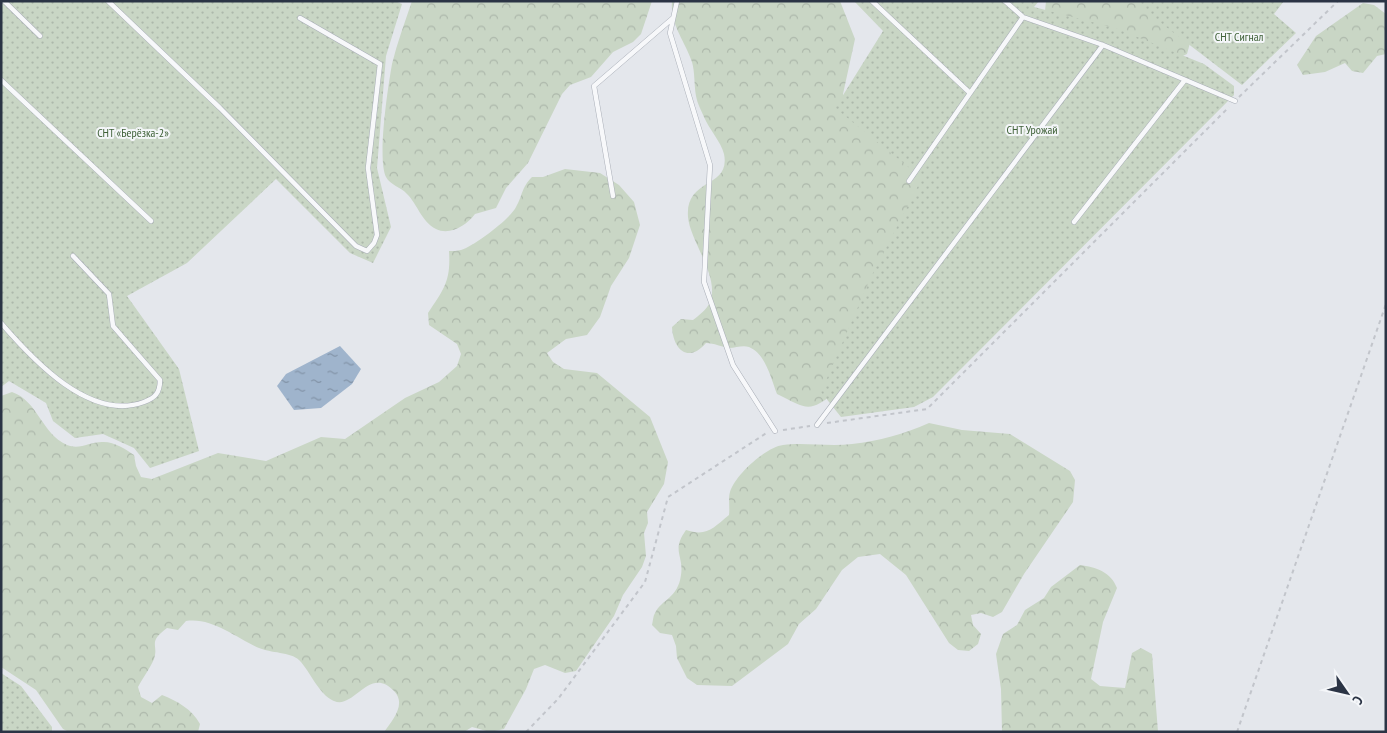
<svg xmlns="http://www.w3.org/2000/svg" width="1387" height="733" viewBox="0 0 1387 733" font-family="'PT Sans Narrow',sans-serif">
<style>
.forest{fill:url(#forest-crowns)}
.garden{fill:url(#garden-dots)}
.water{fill:url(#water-ripples)}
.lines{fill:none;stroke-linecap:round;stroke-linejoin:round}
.lane-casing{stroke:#a9aeb7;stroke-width:5.5}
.path{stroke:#c2c5cb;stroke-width:2;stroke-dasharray:4 4;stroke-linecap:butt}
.lane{stroke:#f7f8fa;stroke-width:4.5}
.labels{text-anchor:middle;stroke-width:4;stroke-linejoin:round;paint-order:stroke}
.park-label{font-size:12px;fill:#3f6138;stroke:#f4f6f9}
</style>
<defs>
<pattern id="forest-crowns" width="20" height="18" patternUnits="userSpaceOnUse" patternTransform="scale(1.25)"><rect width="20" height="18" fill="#c9d6c5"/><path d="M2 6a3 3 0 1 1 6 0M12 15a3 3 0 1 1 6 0" fill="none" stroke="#adb8ab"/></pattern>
<pattern id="garden-dots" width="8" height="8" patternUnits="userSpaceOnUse" patternTransform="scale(1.25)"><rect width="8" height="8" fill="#c9d6c5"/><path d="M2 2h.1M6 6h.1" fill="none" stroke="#adb8ab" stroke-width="1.8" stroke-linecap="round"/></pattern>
<pattern id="water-ripples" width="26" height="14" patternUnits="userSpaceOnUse" patternTransform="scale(1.25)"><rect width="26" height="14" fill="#9fb4cc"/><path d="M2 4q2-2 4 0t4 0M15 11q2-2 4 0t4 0" fill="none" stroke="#8293a7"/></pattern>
</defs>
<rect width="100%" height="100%" fill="#e4e7ec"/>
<!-- forest -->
<path class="forest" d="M 412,1 L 652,1 L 641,34 L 633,42 L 613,52 L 591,77 L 570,85 L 562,94 L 528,163 L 506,188 L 496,208 L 475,214 C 467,225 450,236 436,229 C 421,221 418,205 407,194 C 401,187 390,185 386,177 C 377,158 388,87 392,64 C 397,43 405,22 412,1 Z
M 672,1 L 840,1 L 855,39 L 843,94 L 844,105 L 930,177 L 837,391 C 808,414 808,409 777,394 C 771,379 766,354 749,347 C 742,345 736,348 729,348 C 722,347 714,343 706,343 C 688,364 673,349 672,327 L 681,319 L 693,320 C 698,316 706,310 709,304 C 722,279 690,242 688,217 C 685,177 731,189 724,154 C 721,142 709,129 704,117 C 701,110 697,103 696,96 C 694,85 695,72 692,62 C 685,41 670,25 672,1 Z
M 1046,1 L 1152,1 L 1190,43 L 1187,54 L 1165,64 L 1045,11 Z
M 1363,3 L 1374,5 L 1386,14 L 1386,54 L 1377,56 L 1363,73 L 1352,71 L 1345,63 L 1325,72 L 1303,75 L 1297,65 L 1316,36 Z
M 565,169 L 600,173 L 619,185 L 634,202 L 640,225 L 629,258 L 611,286 L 600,317 L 587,335 L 566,339 L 547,353 L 553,362 L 564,369 L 597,373 L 650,417 L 668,462 L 664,484 L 647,512 L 648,523 L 644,533 L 646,556 L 642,567 L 623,595 L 614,616 L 576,671 L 565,673 L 545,665 L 534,669 L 526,689 L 504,729 L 490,732 L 472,727 L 464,732 L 384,732 C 392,721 407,704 394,691 C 369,665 354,710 334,701 C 318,694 311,672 299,660 C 291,652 270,653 259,648 C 236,638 212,617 186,621 L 178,630 L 167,628 C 147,643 159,644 154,659 C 150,668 143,678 138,687 L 141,697 L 152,703 L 162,695 C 177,701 192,709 200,724 L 198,732 L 69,732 L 63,729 L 36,690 L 1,667 L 1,396 L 12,392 C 38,401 41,433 67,445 C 80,450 89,442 102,442 C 113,441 126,449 134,455 L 136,466 L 141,477 L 152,479 L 218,453 L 266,461 L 321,437 L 345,439 L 405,398 L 439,382 L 457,366 L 461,354 L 457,344 L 429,325 L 428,313 C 444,289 451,281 449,251 C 453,251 457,251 461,250 C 474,246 510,219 516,207 C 523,195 521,188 532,177 L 543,177 Z
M 929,423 L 962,430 L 1010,434 L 1070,471 L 1075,480 L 1073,502 L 1024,574 L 1002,612 L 993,617 L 981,613 L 971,615 L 973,625 L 981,634 L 978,644 L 969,651 L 958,650 L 949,643 L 906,575 L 880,554 L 858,557 L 842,570 L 816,609 L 799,624 L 788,644 L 732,686 L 697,685 L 687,678 L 677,658 L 676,646 L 672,635 L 660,633 L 652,625 C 653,621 653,616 655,613 C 662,599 678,598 681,575 C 684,555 671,551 686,530 C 707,537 713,528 729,515 C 730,508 728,498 730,492 C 735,475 766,447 783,445 C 804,442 829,447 852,444 C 879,441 904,434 929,423 Z
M 1080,565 C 1096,567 1111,572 1117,588 L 1103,622 L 1091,679 L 1100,686 L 1125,688 L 1132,653 L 1141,648 L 1152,654 L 1158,732 L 1002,732 L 1001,689 L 996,654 L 1003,634 L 1017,625 L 1025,610 L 1044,598 L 1051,587 Z"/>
<!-- garden -->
<path class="garden" d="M 1,1 L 395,1 L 402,4 L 386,56 L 377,168 L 391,227 L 373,263 L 350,253 L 276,179 L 187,263 L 127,296 L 179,369 L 199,451 L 150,468 L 134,448 L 103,434 L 75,438 L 53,421 L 46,403 L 9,381 L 1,387 Z
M 854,1 L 1039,1 L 1034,7 L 1115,28 L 1204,64 L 1234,86 L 1234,95 L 933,397 L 914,407 L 841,417 L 821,392 L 871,277 L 922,178 L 835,108 L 883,31 Z
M 1132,1 L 1284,1 L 1274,14 L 1296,33 L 1242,85 Z
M 1,673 L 21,686 L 52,727 L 52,732 L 1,732 Z"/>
<!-- water -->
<path class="water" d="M 340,346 L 361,369 L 352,384 L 321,408 L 294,410 L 277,386 L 286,374 Z"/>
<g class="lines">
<defs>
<path id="lane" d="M 4,1 L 40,36
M 108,1 L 220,108 L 356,246 L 367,251 L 374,243 L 377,235 L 368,168 L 380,64 L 300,18
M 677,1 L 670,33 L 710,165 L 704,282 L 733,365 L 775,431
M 872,1 L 970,93
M 1005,1 L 1023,17 L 1103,45 L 1235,101
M 1,80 L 151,221
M 909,181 L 1023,17
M 613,196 L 594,86 L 673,18
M 1074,222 L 1185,80
M 1,323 C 33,360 90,422 144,402 C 155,398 160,393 160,380 L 113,326 L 109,294 L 73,256
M 817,425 L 1103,45"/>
</defs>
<!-- lane casing -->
<use href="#lane" class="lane-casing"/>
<!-- path -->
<path class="path" d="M 1239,97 L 1338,1
M 827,423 L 927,409 L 1229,107
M 783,430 L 810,426
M 526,732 L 558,699 L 645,582 L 668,497 L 768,432
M 1237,732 L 1386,304"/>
<!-- lane -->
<use href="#lane" class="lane"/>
</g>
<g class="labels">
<!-- park labels -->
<g class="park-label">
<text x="1239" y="41">СНТ Сигнал</text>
<text x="1032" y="134">СНТ Урожай</text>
<text x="133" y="137">СНТ «Берёзка-2»</text>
</g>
</g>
<!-- border -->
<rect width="1387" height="733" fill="none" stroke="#2b3445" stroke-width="5"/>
<!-- north arrow -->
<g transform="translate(1347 693) rotate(124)" stroke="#f4f6f9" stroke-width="4" paint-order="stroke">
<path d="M0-4L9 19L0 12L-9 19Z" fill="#2b3445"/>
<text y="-8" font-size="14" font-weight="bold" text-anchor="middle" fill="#2b3445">С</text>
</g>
</svg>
